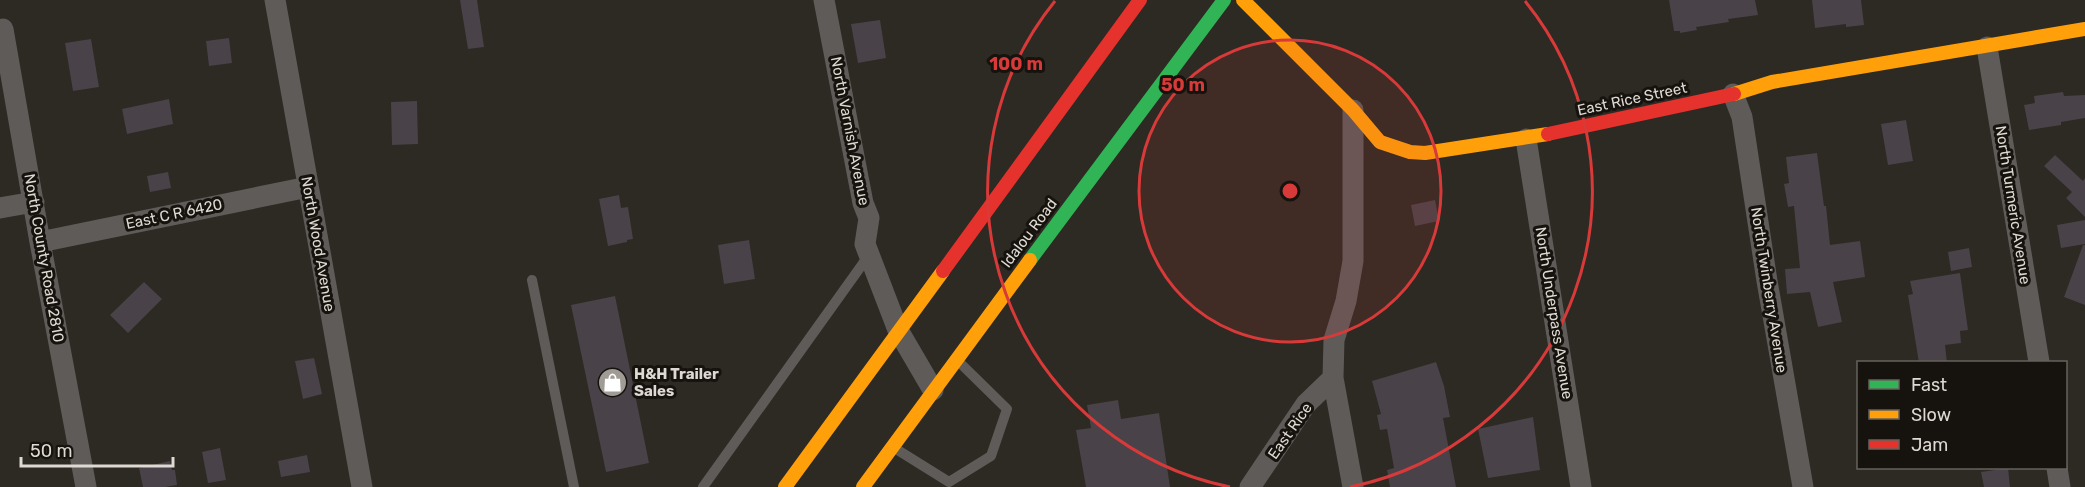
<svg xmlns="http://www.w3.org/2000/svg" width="2085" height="487" viewBox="0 0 2085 487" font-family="Rubik,sans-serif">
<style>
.building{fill:#494248}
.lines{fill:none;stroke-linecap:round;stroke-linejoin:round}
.lane{stroke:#5e5b59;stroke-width:10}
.street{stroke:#5e5b59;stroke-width:21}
.fast{stroke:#30b455;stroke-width:14}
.slow{stroke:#ff9f0a;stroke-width:14}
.jam{stroke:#e5322d;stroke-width:14}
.ring{fill:none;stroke:#d73a39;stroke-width:3}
.labels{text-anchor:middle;stroke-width:6;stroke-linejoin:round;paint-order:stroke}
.street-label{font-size:15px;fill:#ded9d2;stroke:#16130e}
.poi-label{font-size:15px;font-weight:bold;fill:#ded9d2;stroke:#16130e;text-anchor:start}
.centre{fill:#d73a39;stroke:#16130e;stroke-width:3}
.ring-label{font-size:18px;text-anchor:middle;font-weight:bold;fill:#d73a39;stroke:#16130e;stroke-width:6;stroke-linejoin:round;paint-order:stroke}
</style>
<rect width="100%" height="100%" fill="#2d2923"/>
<!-- building -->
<path class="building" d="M 460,0 L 477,0 L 484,47 L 468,49 Z
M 1669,0 L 1755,0 L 1758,15 L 1728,19 L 1729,22 L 1696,27 L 1697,30 L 1680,33 L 1680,31 L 1674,31 Z
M 1812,0 L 1861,0 L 1864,25 L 1846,27 L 1846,24 L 1815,28 Z
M 880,20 L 886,58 L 858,63 L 851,24 Z
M 229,38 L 232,63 L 209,66 L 206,41 Z
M 91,39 L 99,87 L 73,91 L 65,43 Z
M 2063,92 L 2064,96 L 2085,95 L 2085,118 L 2061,122 L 2061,125 L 2029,130 L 2024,105 L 2035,103 L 2034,96 Z
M 169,99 L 173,124 L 127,134 L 122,109 Z
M 417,101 L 418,144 L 392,145 L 391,102 Z
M 1906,120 L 1913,161 L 1888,165 L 1881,124 Z
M 1817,153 L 1824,206 L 1826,206 L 1830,245 L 1860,241 L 1865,277 L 1833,282 L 1842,322 L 1818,327 L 1810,292 L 1787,294 L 1785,269 L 1800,268 L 1794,206 L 1788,207 L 1784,184 L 1789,183 L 1786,157 Z
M 2055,155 L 2083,181 L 2085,178 L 2085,217 L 2066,198 L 2072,192 L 2044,166 Z
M 168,172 L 171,188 L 150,192 L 147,176 Z
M 619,195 L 621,208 L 628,207 L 633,239 L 627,240 L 627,242 L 608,246 L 599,199 Z
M 1435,200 L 1439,221 L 1415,226 L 1411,205 Z
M 2085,220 L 2085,244 L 2061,248 L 2057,225 Z
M 749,240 L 755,279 L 724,284 L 718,245 Z
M 2083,245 L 2085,245 L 2085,305 L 2064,297 Z
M 1969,248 L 1972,267 L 1951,271 L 1948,252 Z
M 1960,273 L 1968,330 L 1960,331 L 1961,343 L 1945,345 L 1947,363 L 1919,363 L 1908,295 L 1913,294 L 1910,281 Z
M 144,282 L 162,299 L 128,333 L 110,315 Z
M 615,296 L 649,463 L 606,472 L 571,305 Z
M 314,358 L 322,394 L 303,399 L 295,361 Z
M 1436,362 L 1444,386 L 1450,417 L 1443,418 L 1456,487 L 1390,487 L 1387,470 L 1394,468 L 1387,429 L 1380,430 L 1377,415 L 1381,414 L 1372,381 Z
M 1118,400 L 1121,419 L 1159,413 L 1170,487 L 1086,487 L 1076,430 L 1091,428 L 1087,405 Z
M 1533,417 L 1540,470 L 1488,478 L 1478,429 Z
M 220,448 L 226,480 L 208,483 L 202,452 Z
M 307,455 L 310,472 L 281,477 L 278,461 Z
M 170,461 L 172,470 L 175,470 L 177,485 L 165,487 L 143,487 L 139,468 Z
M 2008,468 L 2010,487 L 1984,487 L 1981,472 Z"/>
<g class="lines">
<!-- lane -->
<path class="lane" d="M 532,280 L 574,487
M 896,449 L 949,482 L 991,456 L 1007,409 L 958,361
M 703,487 L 869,255"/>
<!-- street -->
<path class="street" d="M 275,0 L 362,487
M 824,0 L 863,203 L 869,218 L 865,244 L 898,330 L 933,390
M 3,29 L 40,242 L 86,487
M 1987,47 L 2039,362
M 1733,94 L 1742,117 L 1767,281 L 1803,487
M 1526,139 L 1581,487
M 0,208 L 34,202
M 40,242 L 308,187
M 2057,468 L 2060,487
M 1250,487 L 1306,404 L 1333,378
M 1353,487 L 1333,378 L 1334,340 L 1346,301 L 1353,261 L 1353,110"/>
<!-- fast -->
<path class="fast" d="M 1030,260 L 1224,0"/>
<!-- slow -->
<path class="slow" d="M 1243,0 L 1353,110 L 1380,142 L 1410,152 L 1425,153 L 1548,134
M 1734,94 L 1772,82 L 2085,29
M 785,487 L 943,271
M 863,487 L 1030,260"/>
<!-- jam -->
<path class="jam" d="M 1548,134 L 1734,94
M 943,271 L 1140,0"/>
</g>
<!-- distance rings -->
<circle cx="1290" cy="191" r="151" fill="#d73a39" fill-opacity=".12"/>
<g class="ring">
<circle cx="1290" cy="191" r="151"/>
<path d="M1230 487A302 302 0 0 1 1055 1M1525 1A302 302 0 0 1 1350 487"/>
</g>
<!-- icons -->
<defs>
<symbol id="shop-disc" viewBox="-11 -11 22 22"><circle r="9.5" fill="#a09b95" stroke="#16130e"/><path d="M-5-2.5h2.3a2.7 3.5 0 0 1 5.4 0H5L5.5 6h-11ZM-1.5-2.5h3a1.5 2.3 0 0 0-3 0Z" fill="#fff"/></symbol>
</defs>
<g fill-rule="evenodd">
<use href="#shop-disc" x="596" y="366" width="33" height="33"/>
</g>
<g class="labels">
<!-- street labels -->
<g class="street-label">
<text transform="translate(1632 99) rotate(-12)" y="5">East Rice Street</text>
<text transform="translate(850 131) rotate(79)" y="5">North Varnish Avenue</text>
<text transform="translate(2013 205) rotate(81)" y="5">North Turmeric Avenue</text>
<text transform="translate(174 214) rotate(-12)" y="5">East C R 6420</text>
<text transform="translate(1029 233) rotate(-53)" y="5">Idalou Road</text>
<text transform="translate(318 244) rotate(80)" y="5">North Wood Avenue</text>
<text transform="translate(44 258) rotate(80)" y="5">North County Road 2810</text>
<text transform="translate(1769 290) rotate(81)" y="5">North Twinberry Avenue</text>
<text transform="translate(1554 313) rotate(81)" y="5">North Underpass Avenue</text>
<text transform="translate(1290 431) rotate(-55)" y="5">East Rice</text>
</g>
<!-- poi labels -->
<g class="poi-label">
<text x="634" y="379">H&amp;H Trailer<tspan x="634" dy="17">Sales</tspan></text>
</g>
</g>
<circle cx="1290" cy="191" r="9" class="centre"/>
<g class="ring-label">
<text x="1016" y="70">100 m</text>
<text x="1183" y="91">50 m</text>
</g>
<!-- legend -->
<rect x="1857" y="361" width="210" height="108" fill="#16130e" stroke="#66625c" stroke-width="1.5"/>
<rect x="1869" y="380" width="30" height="9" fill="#30b455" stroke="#66625c" stroke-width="1.5"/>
<text x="1911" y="391" font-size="18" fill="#ded9d2">Fast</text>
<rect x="1869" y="410" width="30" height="9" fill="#ff9f0a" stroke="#66625c" stroke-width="1.5"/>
<text x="1911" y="421" font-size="18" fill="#ded9d2">Slow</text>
<rect x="1869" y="440" width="30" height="9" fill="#e5322d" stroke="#66625c" stroke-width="1.5"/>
<text x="1911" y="451" font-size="18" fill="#ded9d2">Jam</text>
<!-- scale -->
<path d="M21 457v9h152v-9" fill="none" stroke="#ded9d2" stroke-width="3"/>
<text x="30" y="457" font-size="18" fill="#ded9d2" stroke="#16130e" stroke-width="4.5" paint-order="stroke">50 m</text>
</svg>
